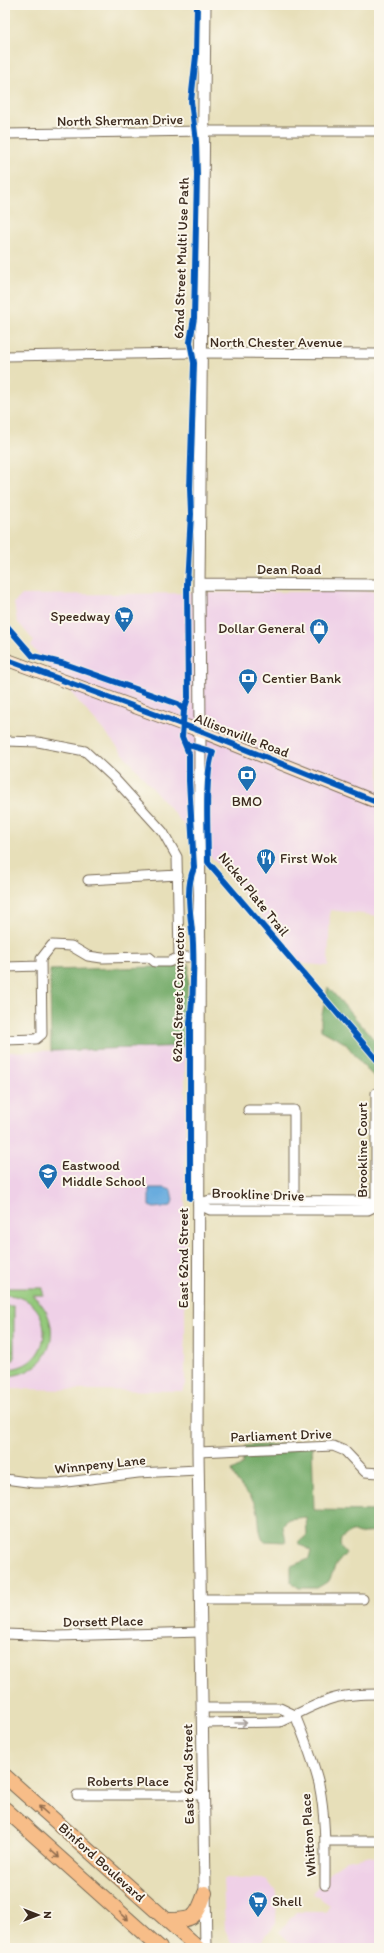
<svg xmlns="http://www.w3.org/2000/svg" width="384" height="1953" viewBox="0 0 384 1953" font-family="Itim,sans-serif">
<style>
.built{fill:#efd0e7}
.green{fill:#93c87a;stroke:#67794c}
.forest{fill:#76ac6a;stroke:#586b44}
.water{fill:#69acde;stroke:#526b7e}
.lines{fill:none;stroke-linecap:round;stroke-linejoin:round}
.minor-casing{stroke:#776954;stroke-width:11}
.tertiary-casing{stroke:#776954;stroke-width:13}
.secondary-casing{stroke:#776954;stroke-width:14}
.primary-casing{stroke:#776954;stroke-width:16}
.minor{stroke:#fff;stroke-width:9}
.tertiary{stroke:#fff;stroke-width:11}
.secondary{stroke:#fce5cf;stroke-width:12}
.primary{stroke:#f7bd88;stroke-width:14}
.cycleway-casing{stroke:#fbf7ec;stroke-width:8}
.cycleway{stroke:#0057b8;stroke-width:6}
.oneway{stroke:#a79f9a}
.oneway2{stroke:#906c4e}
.labels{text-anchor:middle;stroke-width:4;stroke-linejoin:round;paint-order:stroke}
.street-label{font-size:14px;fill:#3b2a1e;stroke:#fbf7ec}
.poi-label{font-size:14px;fill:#3b2a1e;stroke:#fbf7ec;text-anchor:start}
</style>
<rect width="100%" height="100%" fill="#fbf7ec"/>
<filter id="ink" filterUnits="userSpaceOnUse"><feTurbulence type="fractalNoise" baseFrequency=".025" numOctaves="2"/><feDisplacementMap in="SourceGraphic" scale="8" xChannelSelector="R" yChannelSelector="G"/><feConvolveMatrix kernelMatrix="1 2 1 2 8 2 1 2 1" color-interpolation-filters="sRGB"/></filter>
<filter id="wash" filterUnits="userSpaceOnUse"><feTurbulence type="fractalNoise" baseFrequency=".012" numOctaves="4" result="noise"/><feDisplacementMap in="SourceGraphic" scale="16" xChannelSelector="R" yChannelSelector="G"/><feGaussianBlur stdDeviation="0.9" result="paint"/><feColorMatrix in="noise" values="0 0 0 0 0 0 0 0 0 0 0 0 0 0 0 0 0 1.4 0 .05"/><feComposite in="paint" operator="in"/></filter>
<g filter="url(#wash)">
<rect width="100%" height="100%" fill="#e7dfb9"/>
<!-- built -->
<path class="built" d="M 379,591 L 379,916 L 330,910 L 328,966 L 307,964 L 302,963 L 31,646 L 34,641 L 17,621 L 14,603 L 22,595 Z
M 185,1046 L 185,1385 L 183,1391 L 5,1389 L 5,1052 Z
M 367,1856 L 379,1858 L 379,1948 L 296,1948 L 279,1932 L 296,1912 L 326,1912 L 330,1905 L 312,1893 L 332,1870 L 347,1860 Z
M 223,1878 L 266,1879 L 277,1893 L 276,1923 L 256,1948 L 233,1948 L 225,1929 Z"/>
<!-- green -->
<path class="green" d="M 5,1288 L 43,1288 L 43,1295 L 32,1295 C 68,1323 51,1376 5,1376 L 5,1369 C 57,1369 57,1295 5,1295 Z
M 5,1306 L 14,1306 L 14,1360 L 5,1360 Z"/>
<!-- forest -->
<path class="forest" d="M 189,963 L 185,1046 L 51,1051 L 50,970 L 186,966 Z
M 328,987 L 379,1045 L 379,1081 L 367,1070 L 345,1043 L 321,1030 L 321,1019 Z
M 312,1443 L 314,1510 L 379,1511 L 379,1530 L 359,1534 L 351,1531 L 341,1539 L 340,1546 L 346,1553 L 336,1565 L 329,1581 L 317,1588 L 299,1588 L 291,1582 L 291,1566 L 309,1559 L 311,1551 L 298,1543 L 307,1535 L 306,1517 L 288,1519 L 283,1526 L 286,1542 L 264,1541 C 256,1529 262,1514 254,1502 C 247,1491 236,1484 232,1471 L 242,1465 L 245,1446 Z"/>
<!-- water -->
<path class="water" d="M 149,1188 L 165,1188 L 171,1190 L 173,1200 L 171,1206 L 154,1208 L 149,1206 Z"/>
</g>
<g filter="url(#ink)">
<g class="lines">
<defs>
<path id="minor" d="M 5,134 L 204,131 L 379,131
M 5,356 L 191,353 L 379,354
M 5,741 L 38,742 L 85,751 L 113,777 L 163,832 L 177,857 L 179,957
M 88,880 L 178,875
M 5,967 L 41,966
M 5,1040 L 36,1039 L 42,1034 L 41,959 L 52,945 L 71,946 L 88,956 L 102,958 L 149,957 L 155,962 L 169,962 L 179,957 L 199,957
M 376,1093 L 376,1206 L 379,1206
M 248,1110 L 294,1110 L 294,1206
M 210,1200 L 368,1201 L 376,1206 L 368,1210 L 210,1210 L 198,1204 Z
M 198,1452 L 333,1446 L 345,1451 L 365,1472 L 379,1473
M 5,1479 L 34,1483 L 59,1483 L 138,1473 L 198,1470
M 200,1599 L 363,1599
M 5,1634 L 58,1636 L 201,1632
M 202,1708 L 280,1708 L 295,1715 L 280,1722 L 202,1723
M 77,1795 L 203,1795
M 325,1841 L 379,1841
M 325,1885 C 325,1851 326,1818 319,1784 C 313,1760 304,1737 295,1715 C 330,1697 340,1694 379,1694"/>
<path id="tertiary" d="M 205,5 L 199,584 L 200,731 L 198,1452 L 206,1948
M 199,584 L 379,585"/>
<path id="secondary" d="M 5,659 L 200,731 L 379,803"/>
<path id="primary" d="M 5,1776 L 198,1948
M 5,1809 L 160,1948
M 167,1920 C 194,1920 196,1919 205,1893"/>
</defs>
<!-- minor casing -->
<use href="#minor" class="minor-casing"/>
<!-- tertiary casing -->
<use href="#tertiary" class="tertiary-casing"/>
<!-- secondary casing -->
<use href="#secondary" class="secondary-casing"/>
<!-- primary casing -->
<use href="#primary" class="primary-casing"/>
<!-- minor -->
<use href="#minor" class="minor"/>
<!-- tertiary -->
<use href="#tertiary" class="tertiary"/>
<!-- secondary -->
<use href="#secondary" class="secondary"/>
<!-- primary -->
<use href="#primary" class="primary"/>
<defs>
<path id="cycleway" d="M 5,624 L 33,656 L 65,664 L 178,704 L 184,710
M 5,659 L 200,731 L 379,803
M 185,744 L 213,752 C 204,777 208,833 208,862 L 379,1062
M 190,1198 L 190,1024 C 193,998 194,970 193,944 C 192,919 184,891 194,868 L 189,781 L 189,754 L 182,737 L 184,710 L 188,698 L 187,584 L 191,514 L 190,489 L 194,363 L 190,342 L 194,318 L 197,175 L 196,142 L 191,101 L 196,56 L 197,5"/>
</defs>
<!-- cycleway casing -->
<use href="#cycleway" class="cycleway-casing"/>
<!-- cycleway -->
<use href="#cycleway" class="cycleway"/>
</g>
<!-- one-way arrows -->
<defs><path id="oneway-shaft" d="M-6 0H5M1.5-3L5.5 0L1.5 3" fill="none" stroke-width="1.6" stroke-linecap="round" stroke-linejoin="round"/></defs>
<use class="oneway" href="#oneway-shaft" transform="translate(241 1723)"/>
<g class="oneway2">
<use href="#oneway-shaft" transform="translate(43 1810) rotate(-138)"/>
<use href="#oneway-shaft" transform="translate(55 1854) rotate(42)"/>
<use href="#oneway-shaft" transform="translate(124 1916) rotate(42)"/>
</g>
</g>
<!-- icons -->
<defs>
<symbol id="supermarket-pin" viewBox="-11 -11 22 30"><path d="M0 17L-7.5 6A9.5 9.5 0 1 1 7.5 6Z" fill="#1f6fb2" stroke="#fbf7ec"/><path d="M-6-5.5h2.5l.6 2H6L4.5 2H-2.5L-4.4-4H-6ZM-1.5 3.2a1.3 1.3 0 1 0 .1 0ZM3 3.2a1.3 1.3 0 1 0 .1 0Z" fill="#fff"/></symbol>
<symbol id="shop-pin" viewBox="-11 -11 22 30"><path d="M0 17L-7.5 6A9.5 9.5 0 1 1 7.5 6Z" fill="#1f6fb2" stroke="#fbf7ec"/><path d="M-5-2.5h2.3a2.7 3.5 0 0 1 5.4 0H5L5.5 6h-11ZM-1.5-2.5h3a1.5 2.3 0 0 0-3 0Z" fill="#fff"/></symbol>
<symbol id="bank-pin" viewBox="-11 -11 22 30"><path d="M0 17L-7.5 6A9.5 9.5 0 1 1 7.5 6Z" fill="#1f6fb2" stroke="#fbf7ec"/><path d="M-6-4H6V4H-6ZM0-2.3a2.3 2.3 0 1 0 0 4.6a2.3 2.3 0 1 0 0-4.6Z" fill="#fff"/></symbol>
<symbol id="restaurant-pin" viewBox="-11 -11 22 30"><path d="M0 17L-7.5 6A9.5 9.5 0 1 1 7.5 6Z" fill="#1f6fb2" stroke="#fbf7ec"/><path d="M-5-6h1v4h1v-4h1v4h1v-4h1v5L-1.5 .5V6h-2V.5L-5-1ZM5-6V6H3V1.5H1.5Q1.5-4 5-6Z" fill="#fff"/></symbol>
<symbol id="school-pin" viewBox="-11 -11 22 30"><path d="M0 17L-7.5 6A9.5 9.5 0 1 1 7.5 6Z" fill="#1f6fb2" stroke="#fbf7ec"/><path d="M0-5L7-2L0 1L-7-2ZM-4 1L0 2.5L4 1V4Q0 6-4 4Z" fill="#fff"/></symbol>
</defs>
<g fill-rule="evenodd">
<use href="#supermarket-pin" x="113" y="605" width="22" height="30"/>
<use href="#shop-pin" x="308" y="617" width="22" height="30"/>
<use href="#bank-pin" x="237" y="667" width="22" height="30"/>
<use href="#bank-pin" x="236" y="764" width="22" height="30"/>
<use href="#restaurant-pin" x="255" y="847" width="22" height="30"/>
<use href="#school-pin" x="37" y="1162" width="22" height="30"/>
<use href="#supermarket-pin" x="247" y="1890" width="22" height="30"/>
</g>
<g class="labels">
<!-- street labels -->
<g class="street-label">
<text transform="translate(120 120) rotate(-1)" y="5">North Sherman Drive</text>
<text transform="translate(181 258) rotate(-88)" y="5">62nd Street Multi Use Path</text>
<text x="276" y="347">North Chester Avenue</text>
<text x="289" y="574">Dean Road</text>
<text transform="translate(242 735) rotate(21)" y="5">Allisonville Road</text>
<text transform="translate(254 894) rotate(51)" y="5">Nickel Plate Trail</text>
<text transform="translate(178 994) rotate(-89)" y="5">62nd Street Connector</text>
<text transform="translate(362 1150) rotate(-90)" y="5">Brookline Court</text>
<text transform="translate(258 1194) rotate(2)" y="5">Brookline Drive</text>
<text transform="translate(183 1258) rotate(-90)" y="5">East 62nd Street</text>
<text transform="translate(281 1435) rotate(-2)" y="5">Parliament Drive</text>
<text transform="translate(100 1464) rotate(-6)" y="5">Winnpeny Lane</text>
<text transform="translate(103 1621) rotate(-1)" y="5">Dorsett Place</text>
<text transform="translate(188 1774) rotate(-91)" y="5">East 62nd Street</text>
<text x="128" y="1786">Roberts Place</text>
<text transform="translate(308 1835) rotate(-94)" y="5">Whitton Place</text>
<text transform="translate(102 1862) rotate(42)" y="5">Binford Boulevard</text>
</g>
<!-- poi labels -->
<g class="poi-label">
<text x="110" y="621" text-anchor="end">Speedway</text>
<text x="305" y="633" text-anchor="end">Dollar General</text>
<text x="262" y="683">Centier Bank</text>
<text x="247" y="806" text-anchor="middle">BMO</text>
<text x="280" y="863">First Wok</text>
<text x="62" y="1170">Eastwood<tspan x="62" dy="16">Middle School</tspan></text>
<text x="272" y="1906">Shell</text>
</g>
</g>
<!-- margin -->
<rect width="384" height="1953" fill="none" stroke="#fbf7ec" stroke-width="20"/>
<!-- north arrow -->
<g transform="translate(38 1915) rotate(90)" stroke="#fbf7ec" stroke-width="3" paint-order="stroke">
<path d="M0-3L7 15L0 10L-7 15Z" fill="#3b2a1e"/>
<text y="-6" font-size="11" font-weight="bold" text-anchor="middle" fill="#3b2a1e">N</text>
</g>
</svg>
